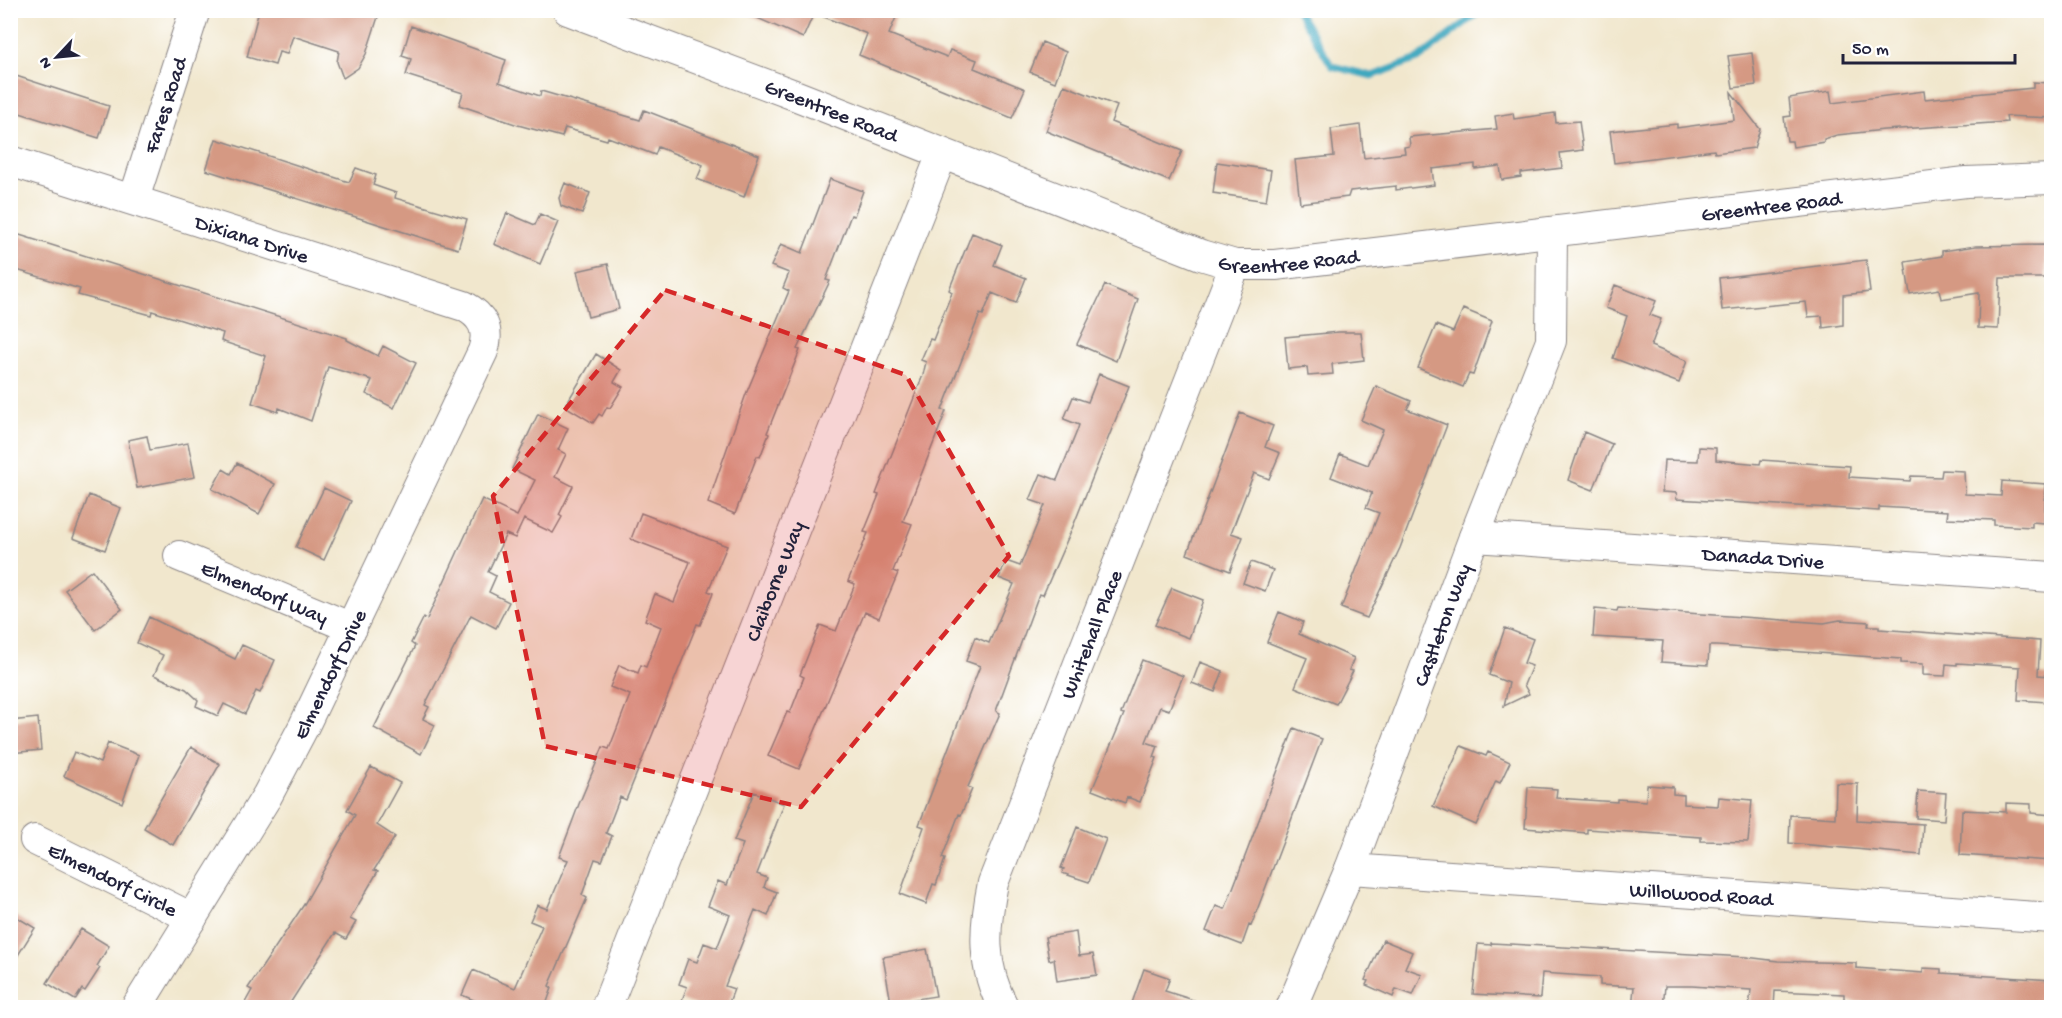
<svg xmlns="http://www.w3.org/2000/svg" width="2062" height="1018" viewBox="0 0 2062 1018" font-family="'Gochi Hand',sans-serif">
<style>
.lines{fill:none;stroke-linecap:round;stroke-linejoin:round}
.stream{stroke:#3fa8bf;stroke-width:7}
.building{fill:#d59983}
.minor-casing{stroke:#8a8484;stroke-width:32}
.minor{stroke:#fff;stroke-width:30}
.marked{fill:#d62828;fill-opacity:0.2;stroke:#d62828;stroke-width:4.5;stroke-dasharray:12 8;stroke-linejoin:round}
.labels{text-anchor:middle;stroke-width:4.5;stroke-linejoin:round;paint-order:stroke}
.street-label{font-size:21px;fill:#22223b;stroke:#fff}
</style>
<rect width="100%" height="100%" fill="#fff"/>
<filter id="ink" filterUnits="userSpaceOnUse"><feTurbulence type="fractalNoise" baseFrequency=".0167" numOctaves="2"/><feDisplacementMap in="SourceGraphic" scale="12" xChannelSelector="R" yChannelSelector="G"/><feConvolveMatrix kernelMatrix="1 2 1 2 8 2 1 2 1" color-interpolation-filters="sRGB"/></filter>
<filter id="wash" filterUnits="userSpaceOnUse"><feTurbulence type="fractalNoise" baseFrequency=".008" numOctaves="4" result="noise"/><feDisplacementMap in="SourceGraphic" scale="24" xChannelSelector="R" yChannelSelector="G"/><feGaussianBlur stdDeviation="1.35" result="paint"/><feColorMatrix in="noise" values="0 0 0 0 0 0 0 0 0 0 0 0 0 0 0 0 0 1.4 0 .05"/><feComposite in="paint" operator="in"/></filter>
<g filter="url(#wash)">
<rect width="100%" height="100%" fill="#f1e7cd"/>
<g class="lines">
<!-- stream -->
<path class="stream" d="M 1297,10 L 1332,66 L 1372,76 L 1418,59 L 1482,10"/>
</g>
<g id="blocks">
<!-- building -->
<path class="building" d="M 259,10 L 359,10 L 378,17 L 366,54 L 358,68 L 343,78 L 337,62 L 339,51 L 293,36 L 287,54 L 279,52 L 275,65 L 247,57 Z
M 739,10 L 899,10 L 889,34 L 947,57 L 950,50 L 977,60 L 974,68 L 1025,89 L 1012,118 L 859,55 L 867,34 L 814,13 L 803,38 Z
M 411,26 L 506,60 L 499,82 L 540,96 L 541,91 L 640,120 L 644,110 L 759,155 L 744,197 L 697,179 L 703,165 L 658,147 L 655,155 L 608,137 L 607,140 L 565,128 L 562,137 L 518,125 L 459,105 L 463,93 L 406,75 L 411,59 L 402,56 Z
M 1042,42 L 1066,52 L 1055,82 L 1030,72 Z
M 1752,53 L 1756,85 L 1733,88 L 1728,56 Z
M 10,74 L 109,106 L 99,138 L 10,110 Z
M 2033,82 L 2050,83 L 2052,118 L 2006,116 L 2007,122 L 1884,130 L 1837,135 L 1824,139 L 1824,142 L 1793,147 L 1792,141 L 1787,141 L 1784,117 L 1791,116 L 1789,98 L 1830,91 L 1832,103 L 1924,91 L 1925,99 L 2033,88 Z
M 1064,85 L 1117,106 L 1111,122 L 1182,151 L 1169,181 L 1046,131 Z
M 1731,92 L 1760,129 L 1754,148 L 1715,153 L 1714,150 L 1614,163 L 1610,131 L 1677,124 L 1677,128 L 1734,120 Z
M 1513,113 L 1514,119 L 1555,113 L 1556,123 L 1579,121 L 1583,150 L 1560,153 L 1562,168 L 1521,173 L 1521,177 L 1502,180 L 1500,166 L 1475,169 L 1475,164 L 1432,169 L 1434,185 L 1396,190 L 1396,186 L 1350,191 L 1348,197 L 1300,203 L 1295,160 L 1334,156 L 1331,129 L 1360,125 L 1364,158 L 1405,153 L 1404,147 L 1410,146 L 1409,137 L 1497,129 L 1495,116 Z
M 216,139 L 349,182 L 356,168 L 376,175 L 373,185 L 396,193 L 395,198 L 467,219 L 458,249 L 206,170 Z
M 1217,162 L 1271,170 L 1266,201 L 1213,193 Z
M 830,179 L 863,191 L 854,216 L 851,215 L 826,280 L 830,281 L 797,349 L 800,350 L 767,433 L 769,434 L 760,457 L 757,456 L 735,514 L 708,503 L 746,394 L 789,291 L 783,288 L 789,273 L 771,266 L 781,244 L 802,253 Z
M 565,183 L 590,193 L 582,214 L 561,206 L 559,198 Z
M 507,213 L 535,225 L 540,214 L 558,222 L 540,264 L 494,244 Z
M 10,232 L 347,338 L 347,340 L 378,356 L 383,346 L 416,363 L 394,408 L 366,394 L 372,380 L 328,367 L 311,421 L 279,408 L 278,412 L 252,403 L 266,356 L 221,341 L 223,333 L 152,311 L 151,315 L 78,295 L 80,289 L 10,268 Z
M 972,233 L 1002,245 L 994,265 L 1026,278 L 1016,303 L 992,293 L 983,315 L 980,314 L 942,410 L 946,411 L 903,521 L 912,524 L 893,571 L 898,573 L 879,618 L 865,612 L 799,769 L 768,756 L 787,712 L 790,713 L 804,677 L 800,675 L 820,625 L 836,631 L 855,584 L 848,581 L 868,533 L 864,532 L 879,495 L 876,494 L 923,375 L 926,362 L 921,360 L 930,339 L 933,340 L 952,292 L 949,290 Z
M 2046,245 L 2046,278 L 2000,278 L 1998,329 L 1978,328 L 1979,293 L 1941,299 L 1939,289 L 1910,294 L 1905,262 L 1942,256 L 1942,251 L 1976,246 Z
M 1866,260 L 1870,292 L 1843,295 L 1843,325 L 1823,328 L 1822,316 L 1808,317 L 1806,302 L 1722,310 L 1719,278 Z
M 608,264 L 619,309 L 588,317 L 577,271 Z
M 1105,285 L 1138,299 L 1116,361 L 1077,344 Z
M 1615,285 L 1656,301 L 1650,315 L 1661,319 L 1651,346 L 1687,361 L 1679,383 L 1613,358 L 1627,316 L 1606,308 Z
M 1463,309 L 1492,321 L 1473,375 L 1469,374 L 1463,387 L 1418,368 L 1436,325 L 1453,332 Z
M 1339,332 L 1361,332 L 1364,360 L 1332,364 L 1333,374 L 1308,376 L 1307,367 L 1288,369 L 1285,337 Z
M 596,354 L 621,370 L 614,382 L 623,387 L 610,408 L 607,407 L 602,416 L 599,414 L 593,423 L 565,406 Z
M 1099,374 L 1129,386 L 1074,524 L 1043,595 L 1039,594 L 996,711 L 1000,713 L 968,787 L 972,789 L 961,815 L 959,814 L 942,858 L 945,859 L 936,885 L 933,884 L 926,904 L 900,894 L 924,827 L 919,825 L 980,666 L 966,661 L 975,637 L 989,643 L 1014,584 L 999,578 L 1006,561 L 1020,566 L 1045,505 L 1030,500 L 1041,474 L 1057,480 L 1077,431 L 1079,425 L 1064,419 L 1073,397 L 1088,402 Z
M 1376,386 L 1411,401 L 1407,409 L 1447,425 L 1400,548 L 1367,618 L 1341,608 L 1379,513 L 1366,508 L 1372,493 L 1331,477 L 1340,454 L 1368,465 L 1383,430 L 1361,420 Z
M 1240,413 L 1273,426 L 1265,447 L 1280,453 L 1269,479 L 1254,473 L 1231,533 L 1243,537 L 1230,571 L 1187,554 Z
M 538,414 L 568,428 L 558,450 L 566,454 L 555,477 L 573,486 L 559,515 L 562,517 L 553,533 L 524,519 L 515,538 L 506,534 L 488,572 L 496,576 L 489,592 L 509,602 L 496,628 L 471,615 L 425,705 L 429,707 L 423,719 L 435,725 L 421,754 L 374,728 L 415,646 L 411,643 L 424,617 L 427,619 L 482,499 L 517,516 L 535,480 L 512,469 Z
M 1584,432 L 1612,444 L 1593,490 L 1568,480 Z
M 147,436 L 150,450 L 188,443 L 195,477 L 137,488 L 128,440 Z
M 1699,447 L 1716,448 L 1716,460 L 1760,464 L 1761,460 L 1850,466 L 1849,477 L 1910,481 L 1911,476 L 1941,477 L 1942,470 L 1964,471 L 1965,494 L 2001,496 L 2002,481 L 2046,484 L 2044,523 L 2032,522 L 2032,527 L 1994,525 L 1994,520 L 1947,518 L 1948,511 L 1879,507 L 1879,511 L 1676,499 L 1677,493 L 1662,492 L 1664,460 L 1698,461 Z
M 237,463 L 275,484 L 259,514 L 212,489 L 223,469 L 231,474 Z
M 324,488 L 351,501 L 324,560 L 296,547 Z
M 89,495 L 121,508 L 105,550 L 73,538 Z
M 641,513 L 727,546 L 708,591 L 713,593 L 712,596 L 700,625 L 697,624 L 626,800 L 620,797 L 606,833 L 612,836 L 602,861 L 595,859 L 582,895 L 587,898 L 549,986 L 552,988 L 547,1002 L 560,1007 L 492,1008 L 462,995 L 473,970 L 515,988 L 542,926 L 530,921 L 537,905 L 547,909 L 568,860 L 559,857 L 579,804 L 603,747 L 609,749 L 630,695 L 610,687 L 619,665 L 638,673 L 641,665 L 646,667 L 661,627 L 645,620 L 655,594 L 674,602 L 690,562 L 631,539 Z
M 1251,562 L 1273,570 L 1265,591 L 1243,583 Z
M 92,570 L 122,609 L 95,630 L 65,590 Z
M 1172,588 L 1203,600 L 1189,638 L 1155,625 Z
M 1618,608 L 1824,623 L 1840,620 L 1869,622 L 1868,626 L 1879,626 L 1879,629 L 2040,641 L 2038,675 L 2049,676 L 2047,702 L 2018,700 L 2020,667 L 1957,663 L 1957,665 L 1946,664 L 1945,676 L 1923,675 L 1923,664 L 1901,663 L 1901,659 L 1717,646 L 1709,646 L 1708,665 L 1661,662 L 1663,641 L 1593,637 L 1595,609 L 1617,611 Z
M 1279,612 L 1303,622 L 1299,634 L 1354,658 L 1349,670 L 1353,671 L 1336,704 L 1295,687 L 1307,658 L 1267,642 Z
M 149,617 L 235,659 L 242,645 L 275,660 L 260,693 L 256,691 L 245,714 L 224,704 L 218,716 L 196,706 L 198,700 L 186,689 L 154,675 L 163,655 L 137,643 Z
M 1505,628 L 1533,639 L 1524,663 L 1532,666 L 1524,685 L 1529,694 L 1504,706 L 1509,683 L 1489,675 Z
M 1142,660 L 1183,676 L 1169,710 L 1160,707 L 1146,742 L 1158,746 L 1154,757 L 1157,758 L 1140,802 L 1127,797 L 1125,803 L 1092,790 L 1124,714 L 1121,713 Z
M 1200,662 L 1223,671 L 1215,692 L 1192,683 Z
M 38,718 L 41,750 L 10,753 L 10,721 Z
M 1294,728 L 1322,739 L 1251,926 L 1249,925 L 1242,945 L 1206,931 L 1216,906 L 1225,909 Z
M 108,743 L 139,755 L 122,803 L 64,776 L 74,752 L 100,763 Z
M 1461,746 L 1486,756 L 1488,752 L 1510,762 L 1500,783 L 1496,781 L 1476,825 L 1433,806 Z
M 191,747 L 220,764 L 173,845 L 144,828 Z
M 371,767 L 400,783 L 377,825 L 395,837 L 374,870 L 378,871 L 350,919 L 356,922 L 346,939 L 335,933 L 287,1008 L 242,1008 L 252,990 L 248,988 L 303,906 L 355,815 L 347,810 Z
M 1836,783 L 1858,784 L 1857,820 L 1923,824 L 1921,855 L 1789,843 L 1790,815 L 1835,818 Z
M 1647,785 L 1673,787 L 1673,794 L 1684,795 L 1684,804 L 1718,806 L 1719,797 L 1752,800 L 1748,842 L 1701,841 L 1701,837 L 1587,829 L 1587,833 L 1525,828 L 1528,787 L 1557,789 L 1556,798 L 1617,802 L 1617,799 L 1646,801 Z
M 1918,791 L 1946,793 L 1944,820 L 1916,818 Z
M 754,792 L 784,804 L 757,874 L 767,878 L 764,887 L 777,892 L 768,916 L 755,910 L 725,986 L 734,989 L 727,1008 L 702,1008 L 682,1000 L 687,987 L 679,984 L 688,959 L 697,962 L 704,943 L 717,948 L 730,915 L 708,906 L 718,881 L 727,885 L 743,844 L 734,841 Z
M 2006,803 L 2031,804 L 2031,813 L 2052,815 L 2052,861 L 1960,855 L 1962,810 L 2006,812 Z
M 1077,827 L 1106,839 L 1089,882 L 1062,873 L 1064,869 L 1061,868 Z
M 10,913 L 35,928 L 10,968 Z
M 81,929 L 109,946 L 97,966 L 100,968 L 85,991 L 82,989 L 75,1000 L 47,983 Z
M 1076,932 L 1079,956 L 1093,954 L 1097,975 L 1057,981 L 1054,959 L 1049,960 L 1045,937 Z
M 1383,940 L 1412,952 L 1405,968 L 1422,974 L 1413,995 L 1396,989 L 1393,997 L 1366,985 L 1368,981 L 1365,980 Z
M 1491,943 L 1746,957 L 1778,961 L 1856,963 L 1856,968 L 1923,973 L 1923,968 L 1941,969 L 1941,973 L 2052,980 L 2052,1008 L 1939,1007 L 1844,1001 L 1844,994 L 1775,991 L 1774,1008 L 1749,1008 L 1751,990 L 1692,986 L 1665,986 L 1663,1008 L 1632,1008 L 1634,987 L 1600,985 L 1600,977 L 1542,973 L 1540,998 L 1473,994 L 1478,944 L 1491,945 Z
M 927,949 L 936,996 L 891,1003 L 883,957 Z
M 1144,969 L 1170,978 L 1165,991 L 1203,1003 L 1203,1008 L 1145,1008 L 1132,1003 Z"/>
</g>
</g>
<g filter="url(#ink)">
<use href="#blocks" fill-opacity="0" stroke="#8a8484" stroke-width="1.5"/>
<g class="lines">
<defs>
<g id="minor">
<path id="s1" d="M 568,10 L 797,96 L 1201,255 L 1235,265 L 1275,265 L 1966,182 L 2052,179"/>
<path id="s2" d="M 10,161 L 464,306 C 483,316 490,330 483,351 L 304,726 L 267,796 L 136,1008"/>
<path id="s3" d="M 134,199 L 195,10"/>
<path id="s4" d="M 1474,537 L 2052,577"/>
<path id="s5" d="M 179,556 L 352,628"/>
<path id="s6" d="M 35,840 L 192,918"/>
<path id="s7" d="M 1350,869 L 2052,918"/>
<path id="s8" d="M 606,1008 L 942,154"/>
<path id="s9" d="M 1004,1008 C 981,967 984,927 993,883 L 1235,265"/>
<path id="s10" d="M 1291,1008 L 1350,869 L 1474,537 L 1551,341 L 1552,232"/>
</g>
</defs>
<!-- minor casing -->
<use href="#minor" class="minor-casing"/>
<!-- minor -->
<use href="#minor" class="minor"/>
</g>
</g>
<!-- marked area -->
<path class="marked" d="M 665,290 L 906,375 L 1009,556 L 801,807 L 545,746 L 493,496 Z"/>
<g class="labels">
<!-- street labels -->
<g class="street-label">
<text dy="7" stroke="none"><textPath href="#s3" startOffset="99">Fares Road</textPath></text>
<text dy="7" stroke="none"><textPath href="#s1" startOffset="282">Greentree Road</textPath></text>
<text dy="7" stroke="none"><textPath href="#s1" startOffset="1254">Greentree Road</textPath></text>
<text dy="7" stroke="none"><textPath href="#s2" startOffset="254">Dixiana Drive</textPath></text>
<text dy="7" stroke="none"><textPath href="#s1" startOffset="768">Greentree Road</textPath></text>
<text dy="7" stroke="none"><textPath href="#s4" startOffset="290">Danada Drive</textPath></text>
<text dy="7" stroke="none"><textPath href="#s8" startOffset="459">Claiborne Way</textPath></text>
<text dy="7" stroke="none"><textPath href="#s5" startOffset="93">Elmendorf Way</textPath></text>
<text dy="7" stroke="none"><textPath href="#s10" startOffset="412">Castleton Way</textPath></text>
<text dy="7" stroke="none"><textPath href="#s9" startOffset="396">Whitehall Place</textPath></text>
<text transform="translate(329 674) rotate(-64)" y="7">Elmendorf Drive</text>
<text dy="7" stroke="none"><textPath href="#s6" startOffset="87">Elmendorf Circle</textPath></text>
<text dy="7" stroke="none"><textPath href="#s7" startOffset="352">Willowood Road</textPath></text>
</g>
</g>
<!-- margin -->
<rect width="2062" height="1018" fill="none" stroke="#fff" stroke-width="36"/>
<!-- north arrow -->
<g transform="translate(57 57) rotate(244)" stroke="#ffffff" stroke-width="4.5" paint-order="stroke">
<path d="M0-4.5L10 22L0 15L-10 22Z" fill="#22223b"/>
<text y="-9" font-size="16" font-weight="bold" text-anchor="middle" fill="#22223b">N</text>
</g>
<!-- scale -->
<path d="M1843 54v9h172v-9" fill="none" stroke="#22223b" stroke-width="3"/>
<text x="1852" y="54" font-size="18" fill="#22223b" stroke="#ffffff" stroke-width="4.5" paint-order="stroke">50 m</text>
</svg>
